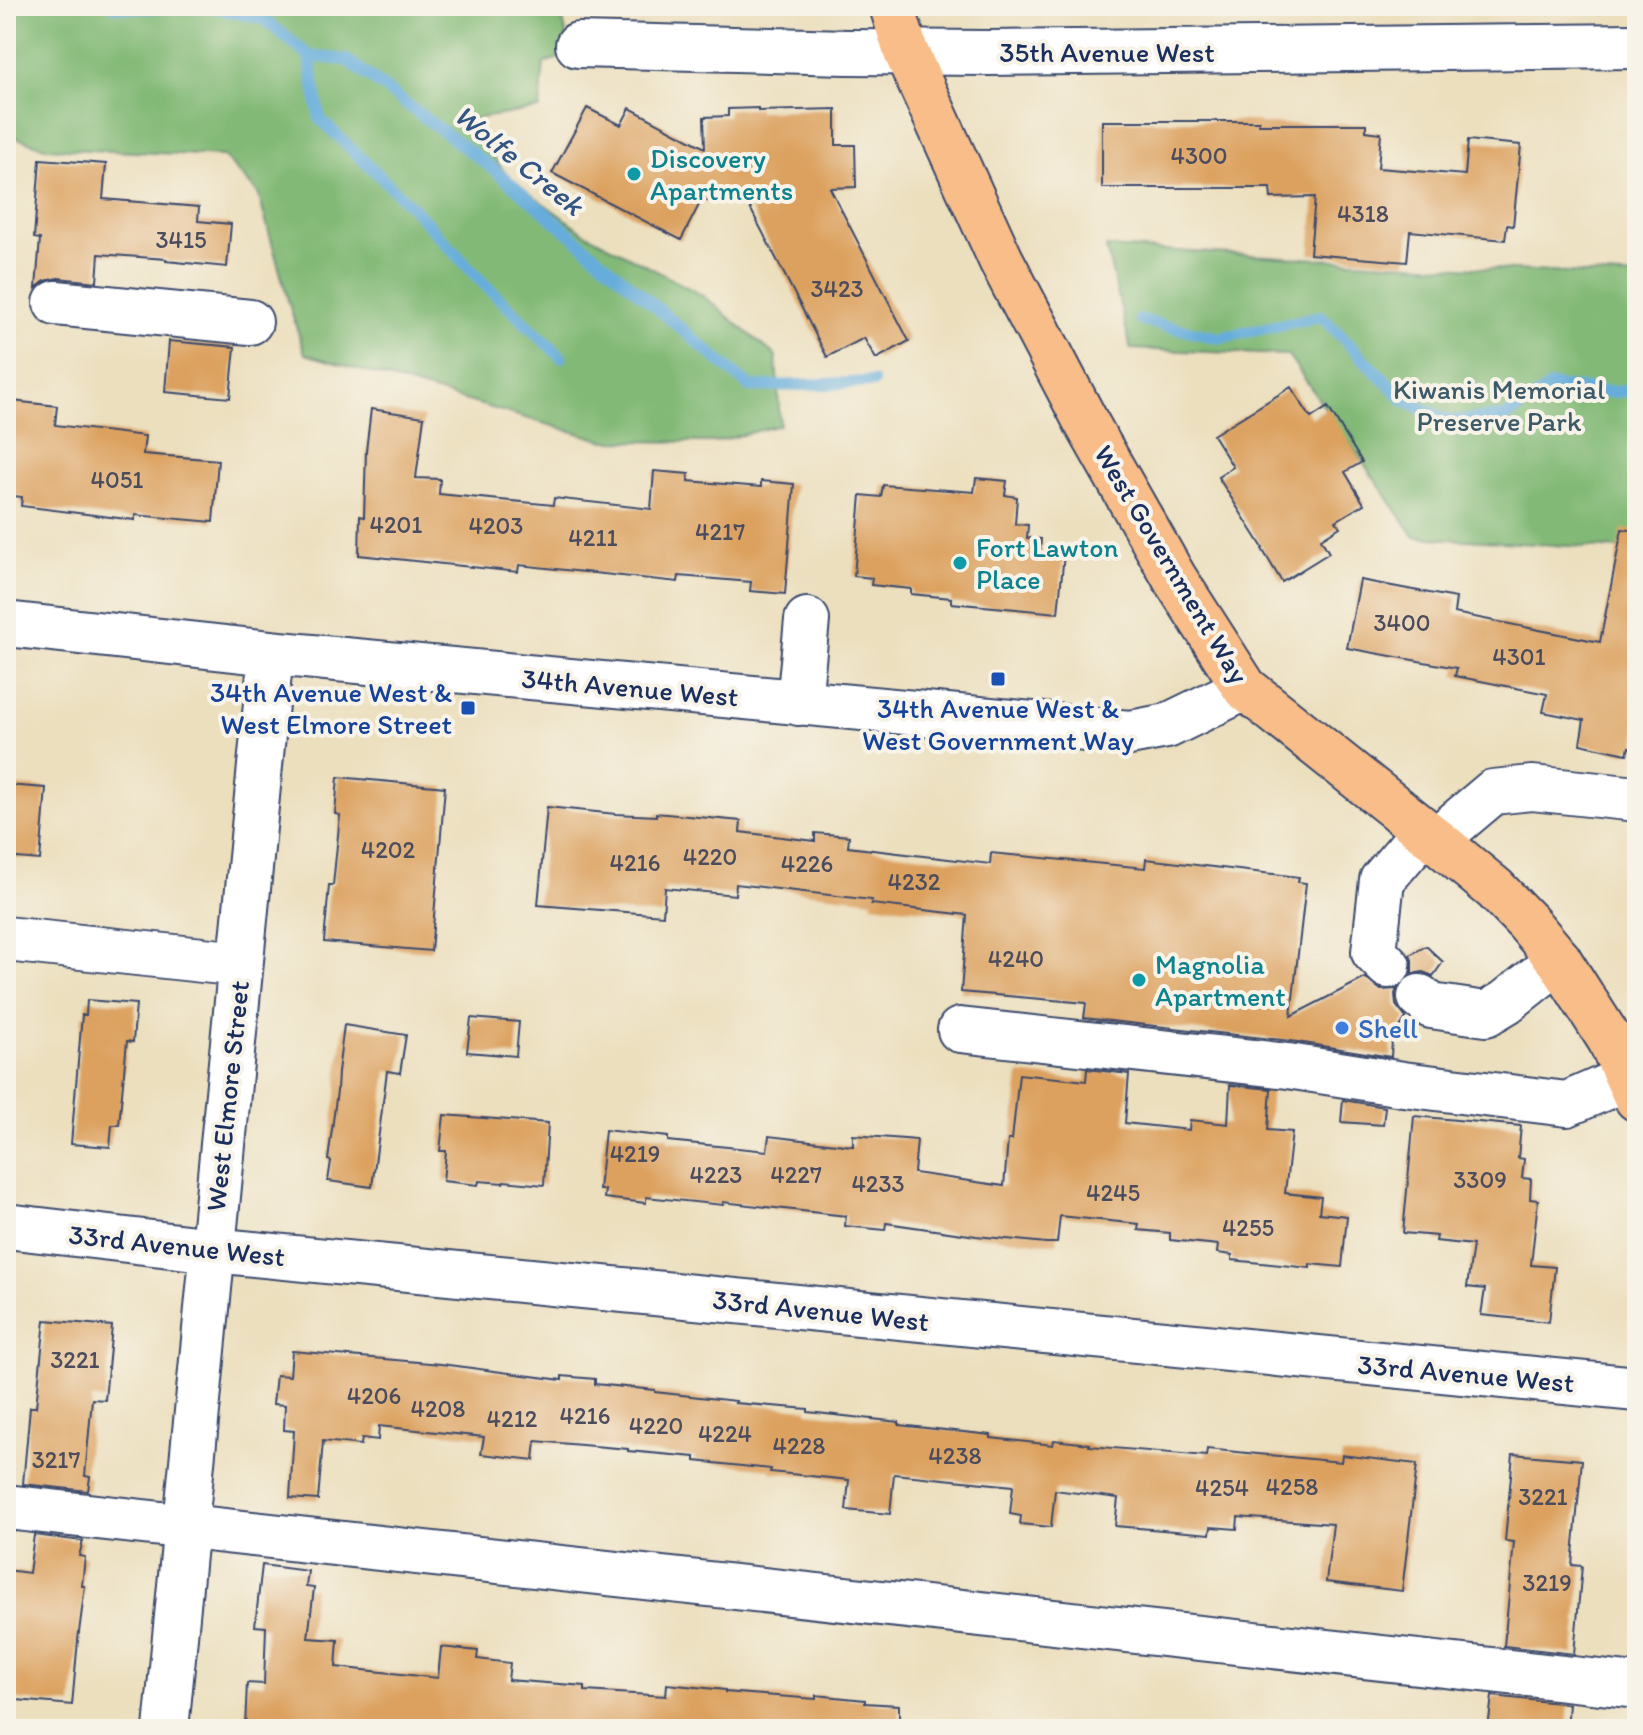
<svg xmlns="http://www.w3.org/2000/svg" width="1643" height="1735" viewBox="0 0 1643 1735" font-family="Itim,sans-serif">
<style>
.forest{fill:#82b976;stroke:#4e746a;stroke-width:2}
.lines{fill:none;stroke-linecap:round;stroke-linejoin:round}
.stream{stroke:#66addc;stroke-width:12}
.building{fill:#dca15f}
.minor-casing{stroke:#3a496c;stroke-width:48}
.major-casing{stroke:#3a496c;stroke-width:48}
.minor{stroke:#fff;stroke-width:44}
.major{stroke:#f8bd88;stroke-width:44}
.culture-dot{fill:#0f9aa8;stroke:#f7f3e8;stroke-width:3}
.transit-dot{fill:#1a4fb4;stroke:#f7f3e8;stroke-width:3}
.shop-dot{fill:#3f7fe0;stroke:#f7f3e8;stroke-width:3}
.labels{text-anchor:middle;stroke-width:8;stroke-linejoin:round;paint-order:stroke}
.number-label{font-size:24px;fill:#4b4c5e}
.street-label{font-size:28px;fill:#1b2f5e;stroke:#f7f3e8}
.culture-label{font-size:28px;fill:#0d838f;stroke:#f7f3e8;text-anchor:start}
.park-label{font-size:28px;fill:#3d5a69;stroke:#f7f3e8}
.transit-label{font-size:28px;fill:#164399;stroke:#f7f3e8;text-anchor:end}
.shop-label{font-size:28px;fill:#366cbe;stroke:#f7f3e8;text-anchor:start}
.water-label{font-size:30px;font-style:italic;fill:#325584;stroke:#f7f3e8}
</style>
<rect width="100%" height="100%" fill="#f7f3e8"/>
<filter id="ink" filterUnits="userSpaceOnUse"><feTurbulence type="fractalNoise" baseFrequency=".0125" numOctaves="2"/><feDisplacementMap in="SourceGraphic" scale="16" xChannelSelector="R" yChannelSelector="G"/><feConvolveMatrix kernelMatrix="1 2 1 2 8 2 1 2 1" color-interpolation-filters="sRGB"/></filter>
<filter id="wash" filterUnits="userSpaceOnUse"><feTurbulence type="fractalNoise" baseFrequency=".006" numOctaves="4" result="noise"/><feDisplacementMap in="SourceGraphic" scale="32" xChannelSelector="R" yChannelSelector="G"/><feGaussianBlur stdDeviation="1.8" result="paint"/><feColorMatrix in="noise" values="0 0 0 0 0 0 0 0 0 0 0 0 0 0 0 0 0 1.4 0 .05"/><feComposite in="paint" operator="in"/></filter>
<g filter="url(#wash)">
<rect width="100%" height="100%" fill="#ecdfbe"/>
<!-- forest -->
<path class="forest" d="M 6,6 L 560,7 L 571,54 L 544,63 L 540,109 L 466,120 L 510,179 L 583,232 L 702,295 L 776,356 L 780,425 L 715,442 L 605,441 L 305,354 L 290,307 L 258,193 L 223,156 L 47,148 L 6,134 Z
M 1106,247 L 1637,277 L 1637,550 L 1415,537 L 1288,355 L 1131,349 Z"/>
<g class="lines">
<!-- stream -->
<path class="stream" d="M 114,6 L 135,8 L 213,7 L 264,19 L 309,56 L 347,60 L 496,171 L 750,387 L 873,382
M 309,56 L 320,119 L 408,203 L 484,284 L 561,357
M 1140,320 L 1219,338 L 1321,316 L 1404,400 L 1450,421 L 1506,417 L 1552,386 L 1613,392 L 1637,391"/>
</g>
<g id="blocks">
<!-- building -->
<path class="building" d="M 587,108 L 621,125 L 630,108 L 705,148 L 704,117 L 728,116 L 728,109 L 758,108 L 758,111 L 836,109 L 836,145 L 855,145 L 856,187 L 830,188 L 909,341 L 876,359 L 864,338 L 827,357 L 746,200 L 701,201 L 681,240 L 552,173 Z
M 1102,121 L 1259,121 L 1259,124 L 1366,124 L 1366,131 L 1381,133 L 1378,168 L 1465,175 L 1468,140 L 1521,145 L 1513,226 L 1507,225 L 1505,240 L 1410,231 L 1407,262 L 1310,254 L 1315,197 L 1271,198 L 1270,188 L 1102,188 Z
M 40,159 L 106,164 L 103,199 L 199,207 L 198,221 L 231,224 L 227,267 L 166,261 L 166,259 L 99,254 L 97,282 L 58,278 L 45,281 L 36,288 L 40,239 L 34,238 Z
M 169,341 L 235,347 L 230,398 L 165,392 Z
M 1291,387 L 1311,418 L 1328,407 L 1362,462 L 1345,472 L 1364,504 L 1336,521 L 1340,527 L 1321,539 L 1329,553 L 1282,582 L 1262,549 L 1263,548 L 1218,477 L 1233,467 L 1213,435 Z
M 12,401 L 57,406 L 55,425 L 145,436 L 143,454 L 218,460 L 213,522 L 135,515 L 135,520 L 21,506 L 22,497 L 6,495 L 6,455 Z
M 371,409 L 424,417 L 416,478 L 440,479 L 439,494 L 553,505 L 554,498 L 651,509 L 654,471 L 689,474 L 688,481 L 761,487 L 761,481 L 794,484 L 785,594 L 750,591 L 751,582 L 679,576 L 678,582 L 519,565 L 518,572 L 359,555 L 360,516 L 364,517 L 366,451 Z
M 976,478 L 1007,481 L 1005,495 L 1017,497 L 1015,524 L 1028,525 L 1027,538 L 1041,539 L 1040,552 L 1064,554 L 1058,613 L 951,603 L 951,598 L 911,594 L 911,589 L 871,585 L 872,578 L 854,576 L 861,495 L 881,497 L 883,485 L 974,492 Z
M 1622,529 L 1637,531 L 1637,749 L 1629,747 L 1627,754 L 1580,744 L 1584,720 L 1543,712 L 1547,694 L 1455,676 L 1457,668 L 1347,648 L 1360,580 L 1456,598 L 1454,613 L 1600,642 Z
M 338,777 L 445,787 L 431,951 L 324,942 L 329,885 L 333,885 L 340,815 L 335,814 Z
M 6,785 L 46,788 L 40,860 L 6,857 Z
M 547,807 L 616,814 L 656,816 L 656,813 L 741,821 L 740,832 L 815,841 L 815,833 L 849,836 L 848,847 L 990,864 L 991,853 L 1145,868 L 1146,859 L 1299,877 L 1298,882 L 1306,883 L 1291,1016 L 1365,978 L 1381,990 L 1397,989 L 1395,994 L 1396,1005 L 1406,1018 L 1392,1039 L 1391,1057 L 1291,1041 L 1084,1018 L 1086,1003 L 961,992 L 967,915 L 871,904 L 872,900 L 736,884 L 735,895 L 665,888 L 663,915 L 538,905 Z
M 1426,946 L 1443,962 L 1433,976 L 1423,972 L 1412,974 L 1412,960 L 1410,955 Z
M 87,1000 L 136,1004 L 133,1042 L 127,1041 L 119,1125 L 112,1125 L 110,1147 L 71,1144 L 82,1015 L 86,1015 Z
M 471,1018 L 519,1022 L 516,1056 L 467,1052 Z
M 344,1025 L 406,1035 L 400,1073 L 387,1071 L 372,1187 L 328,1181 L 331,1161 L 328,1160 L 337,1091 L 338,1072 Z
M 1087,1069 L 1129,1074 L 1125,1123 L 1189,1130 L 1190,1120 L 1228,1124 L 1230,1085 L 1271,1089 L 1268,1130 L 1292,1132 L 1285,1193 L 1321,1197 L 1319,1213 L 1347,1216 L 1342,1267 L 1310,1264 L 1310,1268 L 1232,1260 L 1232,1255 L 1217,1253 L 1218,1245 L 1170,1240 L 1170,1233 L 1138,1230 L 1139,1224 L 1060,1216 L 1057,1243 L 1046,1243 L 976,1236 L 886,1223 L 885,1230 L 845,1226 L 846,1216 L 723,1202 L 723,1205 L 646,1197 L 646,1203 L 604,1198 L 605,1190 L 599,1190 L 605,1130 L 668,1137 L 668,1141 L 767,1151 L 769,1136 L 853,1146 L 853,1135 L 917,1140 L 914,1173 L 1004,1186 L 1008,1140 L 1012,1140 L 1019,1074 L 1086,1081 Z
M 1343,1100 L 1385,1107 L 1383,1125 L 1341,1122 Z
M 444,1115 L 548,1123 L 544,1185 L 504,1181 L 503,1183 L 479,1181 L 478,1185 L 443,1181 L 446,1151 L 440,1151 Z
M 1414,1116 L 1521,1126 L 1518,1158 L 1524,1159 L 1522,1178 L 1531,1179 L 1530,1199 L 1538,1200 L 1531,1265 L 1555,1267 L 1549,1322 L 1481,1315 L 1485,1289 L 1467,1287 L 1473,1245 L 1436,1241 L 1437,1236 L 1403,1233 Z
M 45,1320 L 112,1326 L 105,1400 L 92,1399 L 85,1476 L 90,1477 L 88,1491 L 23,1484 L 30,1407 L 36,1407 Z
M 292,1351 L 441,1364 L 562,1380 L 562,1376 L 595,1379 L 595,1384 L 655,1390 L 655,1392 L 736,1401 L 735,1403 L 808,1409 L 808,1412 L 899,1422 L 899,1425 L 991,1435 L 991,1438 L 1053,1445 L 1054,1440 L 1090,1444 L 1089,1446 L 1206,1456 L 1207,1449 L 1341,1462 L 1342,1455 L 1417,1464 L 1402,1591 L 1326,1582 L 1333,1524 L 1238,1517 L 1237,1529 L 1211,1527 L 1210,1534 L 1115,1526 L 1118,1498 L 1055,1490 L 1051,1527 L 1020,1524 L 1021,1516 L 1010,1514 L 1013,1486 L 894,1474 L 890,1514 L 846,1510 L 849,1480 L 770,1472 L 771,1469 L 695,1461 L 695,1457 L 628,1451 L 628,1449 L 536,1441 L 534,1460 L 481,1454 L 484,1437 L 379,1426 L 378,1440 L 362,1438 L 361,1445 L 323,1441 L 318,1500 L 290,1498 L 294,1431 L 284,1430 L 285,1405 L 273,1404 L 276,1375 L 290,1376 Z
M 1513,1454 L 1582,1460 L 1572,1565 L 1582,1566 L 1574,1654 L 1504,1646 L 1514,1542 L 1505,1541 Z
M 34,1535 L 83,1541 L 79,1556 L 85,1557 L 82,1586 L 85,1586 L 78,1640 L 72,1705 L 6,1699 L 6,1570 L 29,1573 Z
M 262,1565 L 308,1571 L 306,1587 L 314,1588 L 308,1638 L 338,1640 L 336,1667 L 438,1678 L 441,1647 L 478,1651 L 477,1659 L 510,1663 L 508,1680 L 585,1686 L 585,1691 L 666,1696 L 667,1684 L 725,1690 L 725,1692 L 816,1699 L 816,1695 L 865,1700 L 865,1703 L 899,1705 L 899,1729 L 245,1728 L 247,1683 L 264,1684 L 266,1627 L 255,1626 Z
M 1492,1696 L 1569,1704 L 1567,1729 L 1488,1729 Z"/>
</g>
</g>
<g filter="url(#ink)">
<use href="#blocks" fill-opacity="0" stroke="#3a496c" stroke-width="2"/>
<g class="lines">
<defs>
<path id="minor" d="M 578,45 L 847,52 L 989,53 L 1637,46
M 56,303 L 250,322
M 6,624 L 271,653 L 1130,733 L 1167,726 L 1245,688
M 799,703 L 807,620
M 1436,840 L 1493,792 L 1532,788 L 1637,799
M 6,939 L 240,964
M 1388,966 L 1374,952 L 1382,880 L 1424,831
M 1420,997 L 1431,1006 L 1486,1014 L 1506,1002 L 1559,960
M 960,1030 L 1288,1066 L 1403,1084 L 1567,1104 L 1629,1077
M 6,1226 L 213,1250 L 1637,1389
M 6,1507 L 1637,1686
M 166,1729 L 271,653"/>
<path id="major" d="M 892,6 L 906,52 L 1001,260 L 1086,422 L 1175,579 L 1245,688 L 1436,840 L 1495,889 L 1528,923 L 1559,960 L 1610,1040 L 1637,1099"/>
</defs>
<!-- minor casing -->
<use href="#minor" class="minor-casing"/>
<!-- major casing -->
<use href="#major" class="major-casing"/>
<!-- minor -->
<use href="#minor" class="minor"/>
<!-- major -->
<use href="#major" class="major"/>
</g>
</g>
<!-- markers -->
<g class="culture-dot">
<circle cx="634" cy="174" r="8"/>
<circle cx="960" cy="563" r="8"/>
<circle cx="1139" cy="980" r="8"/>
</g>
<g class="transit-dot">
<rect x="990" y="671" width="16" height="16" rx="4"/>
<rect x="460" y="700" width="16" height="16" rx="4"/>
</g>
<circle class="shop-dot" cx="1342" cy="1028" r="8"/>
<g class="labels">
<!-- number labels -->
<g class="number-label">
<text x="1199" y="164">4300</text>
<text x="1363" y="222">4318</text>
<text x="181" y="248">3415</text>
<text x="837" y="297">3423</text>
<text x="117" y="488">4051</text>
<text x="396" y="533">4201</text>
<text x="496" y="534">4203</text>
<text x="720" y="540">4217</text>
<text x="593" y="546">4211</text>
<text x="1402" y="631">3400</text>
<text x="1519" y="665">4301</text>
<text x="388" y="858">4202</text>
<text x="710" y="865">4220</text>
<text x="635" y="871">4216</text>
<text x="807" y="872">4226</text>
<text x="914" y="890">4232</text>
<text x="1016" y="967">4240</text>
<text x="635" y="1162">4219</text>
<text x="716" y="1183">4223</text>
<text x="796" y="1183">4227</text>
<text x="1480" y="1188">3309</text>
<text x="878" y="1192">4233</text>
<text x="1113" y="1201">4245</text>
<text x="1248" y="1236">4255</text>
<text x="75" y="1368">3221</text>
<text x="374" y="1404">4206</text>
<text x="438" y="1417">4208</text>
<text x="585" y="1424">4216</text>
<text x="512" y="1427">4212</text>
<text x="656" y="1434">4220</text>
<text x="725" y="1442">4224</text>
<text x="799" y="1454">4228</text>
<text x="955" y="1464">4238</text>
<text x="56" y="1468">3217</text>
<text x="1292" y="1495">4258</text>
<text x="1222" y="1496">4254</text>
<text x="1543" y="1505">3221</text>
<text x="1547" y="1591">3219</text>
</g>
<!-- street labels -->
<g class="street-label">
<text x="1107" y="62">35th Avenue West</text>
<text transform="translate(1172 564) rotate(59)" y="10">West Government Way</text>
<text transform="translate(630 687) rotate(5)" y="10">34th Avenue West</text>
<text transform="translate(227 1096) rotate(-84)" y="10">West Elmore Street</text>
<text transform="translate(177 1245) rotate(6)" y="10">33rd Avenue West</text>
<text transform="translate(821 1310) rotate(6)" y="10">33rd Avenue West</text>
<text transform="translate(1466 1373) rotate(5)" y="10">33rd Avenue West</text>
</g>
<!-- culture labels -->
<g class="culture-label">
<text x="650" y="168">Discovery<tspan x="650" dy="32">Apartments</tspan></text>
<text x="976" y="557">Fort Lawton<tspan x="976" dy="32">Place</tspan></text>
<text x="1155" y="974">Magnolia<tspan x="1155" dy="32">Apartment</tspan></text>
</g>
<!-- park labels -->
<g class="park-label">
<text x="1499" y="399">Kiwanis Memorial<tspan x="1499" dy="32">Preserve Park</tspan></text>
</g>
<!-- transit labels -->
<g class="transit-label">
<text x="452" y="702">34th Avenue West &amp;<tspan x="452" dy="32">West Elmore Street</tspan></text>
<text x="998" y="718" text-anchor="middle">34th Avenue West &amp;<tspan x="998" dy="32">West Government Way</tspan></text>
</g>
<!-- shop labels -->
<g class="shop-label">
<text x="1358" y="1038">Shell</text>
</g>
<!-- water labels -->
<g class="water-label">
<text transform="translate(519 160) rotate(39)" y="10">Wolfe Creek</text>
</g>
</g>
<!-- margin -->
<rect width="1643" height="1735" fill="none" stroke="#f7f3e8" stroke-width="32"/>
</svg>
